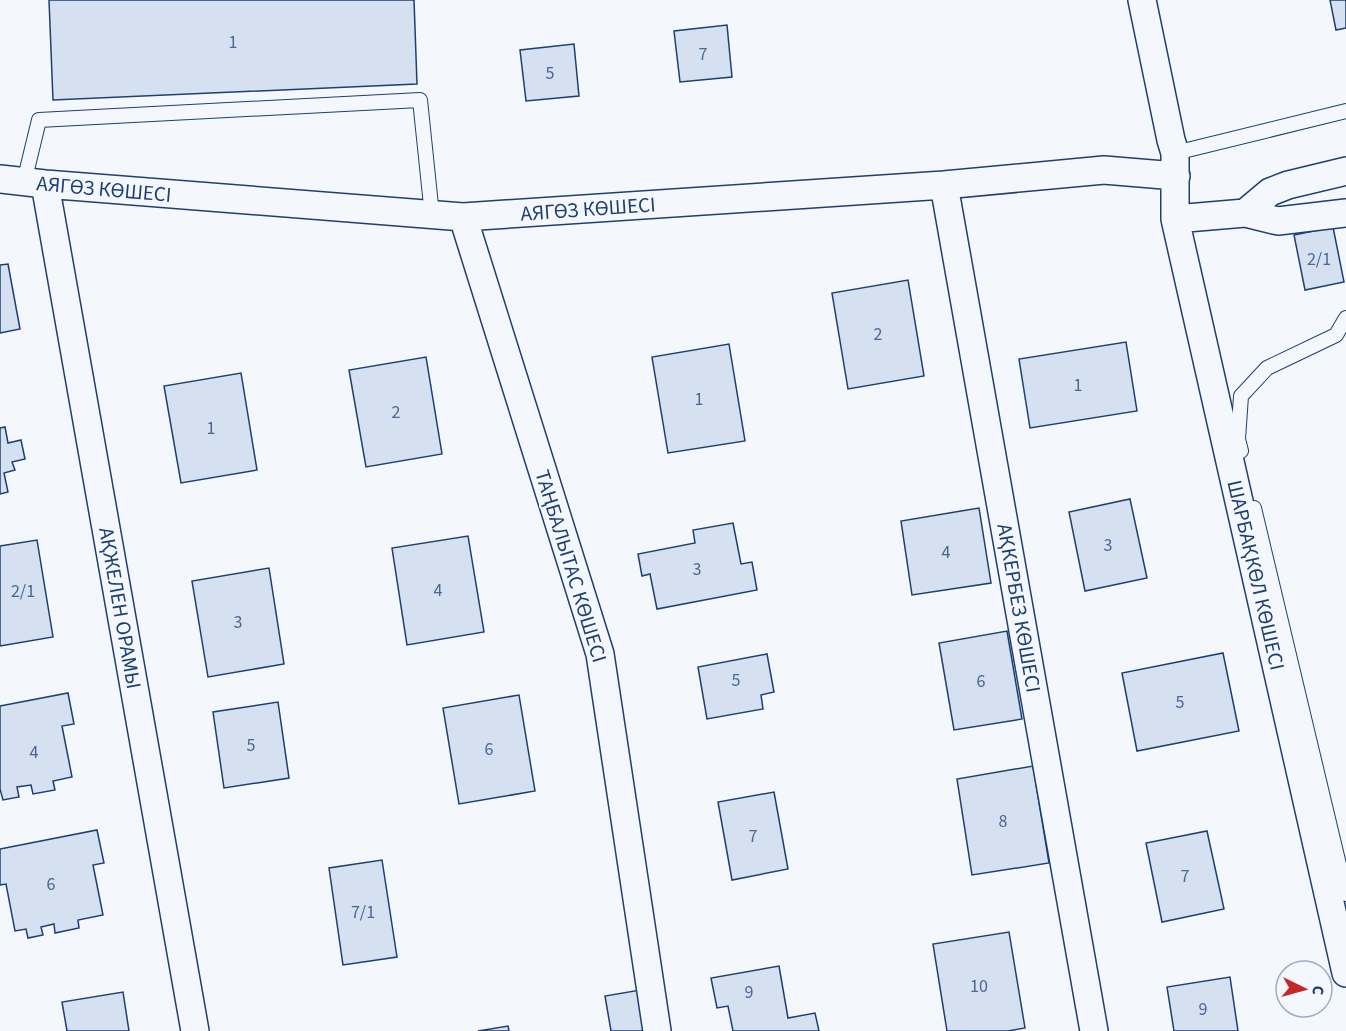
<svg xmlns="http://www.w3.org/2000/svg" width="1346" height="1031" viewBox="0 0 1346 1031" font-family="'Source Sans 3',sans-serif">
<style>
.building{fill:#d5e0f0;stroke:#1d3f73;stroke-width:1.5}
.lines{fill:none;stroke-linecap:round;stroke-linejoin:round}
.service-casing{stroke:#1d3f73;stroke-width:16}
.minor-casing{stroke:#1d3f73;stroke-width:30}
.service{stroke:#f4f7fb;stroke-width:14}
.minor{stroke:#f4f7fb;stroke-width:27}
.labels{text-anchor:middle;stroke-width:4.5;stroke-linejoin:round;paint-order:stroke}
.number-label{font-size:18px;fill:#4b6792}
.street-label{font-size:21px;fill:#1d3f73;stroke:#f4f7fb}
</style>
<rect width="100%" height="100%" fill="#f4f7fb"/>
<!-- building -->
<path class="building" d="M 49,0 L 414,0 L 417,84 L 53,100 Z
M 1330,0 L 1346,0 L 1346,28 L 1336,30 Z
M 727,25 L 732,77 L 680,82 L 674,31 Z
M 574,44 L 579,96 L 526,101 L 520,50 Z
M 1333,227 L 1344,282 L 1305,290 L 1294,235 Z
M 8,264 L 20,329 L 0,333 L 0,265 Z
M 908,280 L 924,376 L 848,389 L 832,293 Z
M 1126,342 L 1137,411 L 1030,428 L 1019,359 Z
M 729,344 L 745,441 L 668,453 L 652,357 Z
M 426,357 L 442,454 L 366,467 L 349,370 Z
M 241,373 L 257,470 L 181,483 L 164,386 Z
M 5,427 L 8,443 L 21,440 L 25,459 L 12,462 L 15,470 L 4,473 L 8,492 L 0,494 L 0,428 Z
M 1130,499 L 1147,578 L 1085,591 L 1069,512 Z
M 979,508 L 991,583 L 912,595 L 901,521 Z
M 733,523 L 741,564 L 752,562 L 757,590 L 657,609 L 650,574 L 642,576 L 638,554 L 695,543 L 693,530 Z
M 468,536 L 484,632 L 407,645 L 392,548 Z
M 37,540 L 53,637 L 0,646 L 0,546 Z
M 269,568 L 284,664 L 208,677 L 192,581 Z
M 1007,631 L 1022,719 L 954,730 L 939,643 Z
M 1223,653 L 1239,731 L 1137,751 L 1122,673 Z
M 767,654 L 774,692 L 761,695 L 763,709 L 707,719 L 698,667 Z
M 68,693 L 74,724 L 62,726 L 72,777 L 53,781 L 55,790 L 33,794 L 31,785 L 17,787 L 19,797 L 3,800 L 0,789 L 0,706 Z
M 519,695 L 535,791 L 459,804 L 443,708 Z
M 278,702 L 289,778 L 224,788 L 213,712 Z
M 1033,766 L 1049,863 L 972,875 L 957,779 Z
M 774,792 L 788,869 L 732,880 L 718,802 Z
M 97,830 L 104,863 L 93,865 L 103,915 L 78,920 L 79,928 L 55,933 L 54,924 L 41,927 L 43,935 L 28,938 L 26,929 L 15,931 L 6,884 L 0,885 L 0,849 Z
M 1207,831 L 1224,909 L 1162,922 L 1146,843 Z
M 382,860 L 397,957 L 343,965 L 329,868 Z
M 1009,932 L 1025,1028 L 1008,1031 L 947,1031 L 933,944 Z
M 779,966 L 788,1018 L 815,1013 L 819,1031 L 733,1031 L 728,1006 L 717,1008 L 711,978 Z
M 1230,977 L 1238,1031 L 1174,1031 L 1167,987 Z
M 640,990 L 646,1031 L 611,1031 L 605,996 Z
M 123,992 L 129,1031 L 67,1031 L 62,1002 Z
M 508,1026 L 509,1031 L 478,1031 Z"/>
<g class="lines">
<defs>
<path id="service" d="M 1175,153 L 1346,111
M 24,182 L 39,120 L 420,100 L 432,215
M 1241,451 L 1238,439 L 1241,396 L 1267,368 L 1336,335 L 1346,318
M 1254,508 L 1346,894"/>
<path id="minor" d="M 1142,0 L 1171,140 L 1175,153 L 1175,219 L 1346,973
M 0,179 L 45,184 L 463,217 L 944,185 L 1104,170 L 1176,176
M 45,184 L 195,1031
M 944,185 L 1094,1031
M 1245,213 L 1270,192 L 1288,185 L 1346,171
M 463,217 L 600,654 L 657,1031
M 1175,219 L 1245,213 L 1278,221 L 1346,213"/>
</defs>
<!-- service casing -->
<use href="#service" class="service-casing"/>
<!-- minor casing -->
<use href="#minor" class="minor-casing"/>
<!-- service -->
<use href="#service" class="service"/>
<!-- minor -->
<use href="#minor" class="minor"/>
</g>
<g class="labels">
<!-- number labels -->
<g class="number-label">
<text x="233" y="48">1</text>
<text x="703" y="60">7</text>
<text x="550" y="79">5</text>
<text x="1319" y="265">2/1</text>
<text x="878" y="340">2</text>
<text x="1078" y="391">1</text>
<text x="699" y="405">1</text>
<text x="396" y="418">2</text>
<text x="211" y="434">1</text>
<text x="1108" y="551">3</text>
<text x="946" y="558">4</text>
<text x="697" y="575">3</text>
<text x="438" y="596">4</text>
<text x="23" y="597">2/1</text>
<text x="238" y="628">3</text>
<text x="736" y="686">5</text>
<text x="981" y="687">6</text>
<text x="1180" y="708">5</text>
<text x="251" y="751">5</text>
<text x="489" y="755">6</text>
<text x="34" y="758">4</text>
<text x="1003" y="827">8</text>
<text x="753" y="842">7</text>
<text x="1185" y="882">7</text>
<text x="51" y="890">6</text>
<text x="363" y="918">7/1</text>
<text x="979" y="992">10</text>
<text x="749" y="998">9</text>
<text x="1203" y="1015">9</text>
</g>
<!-- street labels -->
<g class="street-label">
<text transform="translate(104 189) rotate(5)" y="7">АЯГӨЗ КӨШЕСІ</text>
<text transform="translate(588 209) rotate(-4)" y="7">АЯГӨЗ КӨШЕСІ</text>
<text transform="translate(571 566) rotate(73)" y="7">ТАҢБАЛЫТАС КӨШЕСІ</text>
<text transform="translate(1256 575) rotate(77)" y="7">ШАРБАҚКӨЛ КӨШЕСІ</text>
<text transform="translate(120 608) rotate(80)" y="7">АҚЖЕЛЕН ОРАМЫ</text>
<text transform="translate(1019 608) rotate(80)" y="7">АҚКЕРБЕЗ КӨШЕСІ</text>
</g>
</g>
<!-- north arrow -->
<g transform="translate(1304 989) rotate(95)"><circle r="28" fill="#f4f7fb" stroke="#9eadc5" stroke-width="1.5"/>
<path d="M0-4.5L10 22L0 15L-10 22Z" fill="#c62828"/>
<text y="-9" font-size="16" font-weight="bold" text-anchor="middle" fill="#1d3f73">С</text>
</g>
</svg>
